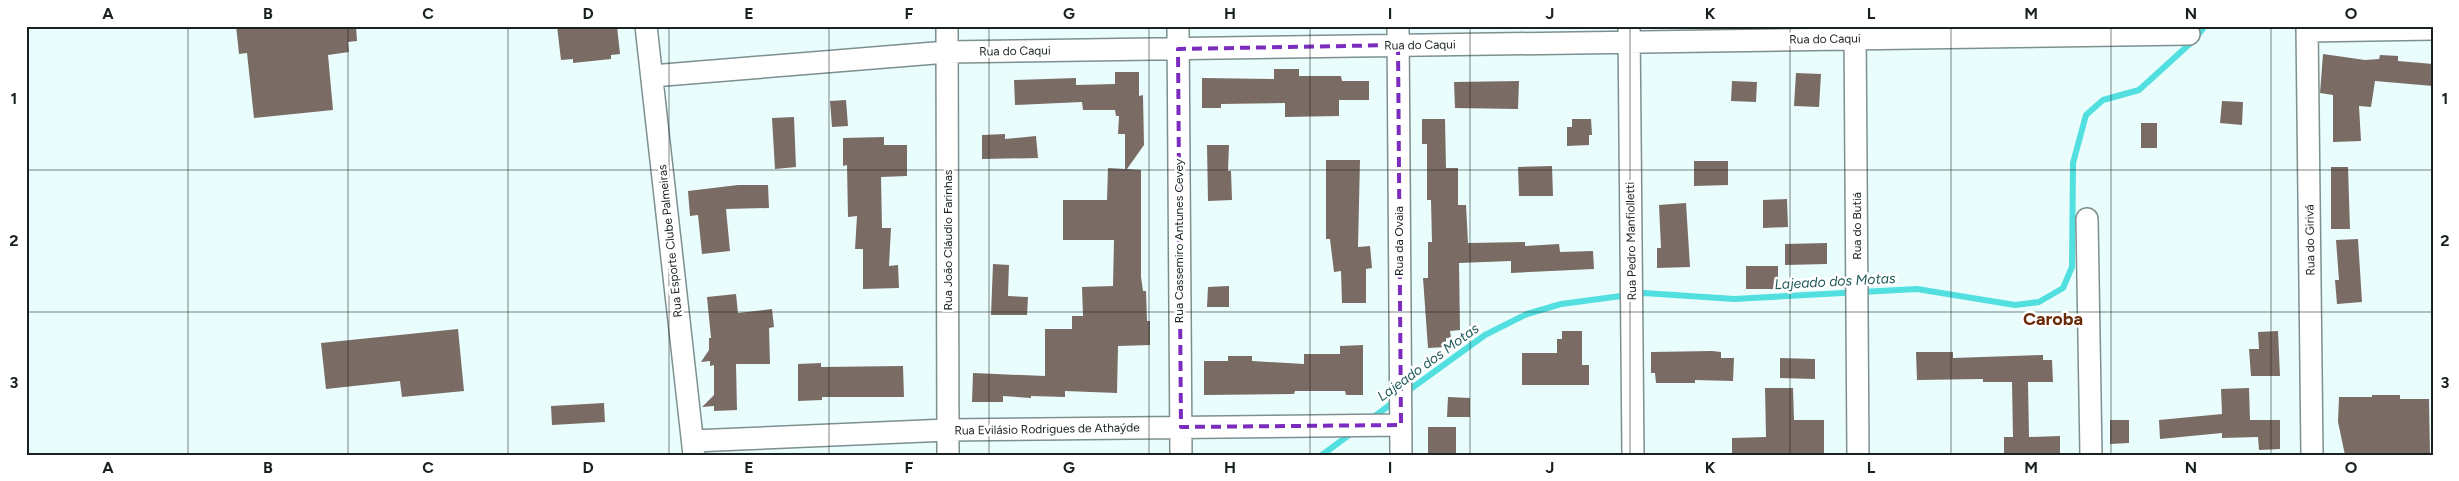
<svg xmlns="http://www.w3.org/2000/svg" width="2459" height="481" viewBox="0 0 2459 481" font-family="Figtree,sans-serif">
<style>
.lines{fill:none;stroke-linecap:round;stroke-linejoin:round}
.stream{stroke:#52dfe0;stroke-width:6}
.building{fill:#7a6b65}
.street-casing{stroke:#7d8f8f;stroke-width:24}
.street{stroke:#fff;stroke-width:21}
.marked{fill:none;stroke:#7b2cbf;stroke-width:4;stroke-dasharray:10 6;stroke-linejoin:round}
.grid{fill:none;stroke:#1a2121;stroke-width:1;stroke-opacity:0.55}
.labels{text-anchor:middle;stroke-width:5;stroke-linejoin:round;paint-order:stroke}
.street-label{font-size:12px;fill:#1a2121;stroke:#fff}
.water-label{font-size:14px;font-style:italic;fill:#1d5858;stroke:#fff}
.district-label{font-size:18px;font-weight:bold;fill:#6a2c08;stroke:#fff}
.neatline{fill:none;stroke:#1a2121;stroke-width:2}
.grid-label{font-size:16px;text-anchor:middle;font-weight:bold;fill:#1a2121}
</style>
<rect width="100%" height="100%" fill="#e9fdfd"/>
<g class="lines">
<!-- stream -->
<path class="stream" d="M 1405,393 L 1485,335 L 1527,314 L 1561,304 L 1644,293 L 1734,299 L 1917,289 L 2015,305 L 2039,302 L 2063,288 L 2072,267 L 2073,163 L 2086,115 L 2103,100 L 2139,90 L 2194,40 L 2205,26
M 1371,419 L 1395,401
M 1322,455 L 1353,432"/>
</g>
<!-- building -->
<path class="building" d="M 236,26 L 356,26 L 357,41 L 348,42 L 349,52 L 328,55 L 333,110 L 254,118 L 247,53 L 239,54 Z
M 557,26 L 617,26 L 620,54 L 611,55 L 611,59 L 573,63 L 573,59 L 561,60 Z
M 2323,54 L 2365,60 L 2379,59 L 2380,55 L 2398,56 L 2398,61 L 2433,64 L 2433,86 L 2375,81 L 2371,107 L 2359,106 L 2361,141 L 2333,142 L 2333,95 L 2320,93 Z
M 1274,69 L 1299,69 L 1299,76 L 1341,76 L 1342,81 L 1369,81 L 1369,100 L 1339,100 L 1339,116 L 1285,117 L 1285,103 L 1221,104 L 1221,108 L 1202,108 L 1202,78 L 1274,79 Z
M 1115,72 L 1139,72 L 1139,96 L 1143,95 L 1144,145 L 1127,169 L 1141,170 L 1141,277 L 1143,291 L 1146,291 L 1147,321 L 1150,321 L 1150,345 L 1118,346 L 1117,393 L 1065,391 L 1065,397 L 1031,396 L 1031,398 L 1003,396 L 1003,402 L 972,402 L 973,373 L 1045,376 L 1045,329 L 1072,329 L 1072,316 L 1083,316 L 1082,287 L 1113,286 L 1114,240 L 1063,240 L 1063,200 L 1107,200 L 1108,168 L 1125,169 L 1125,134 L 1118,134 L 1119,116 L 1116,116 L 1115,110 L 1083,110 L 1082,102 L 1015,105 L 1014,80 L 1076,78 L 1076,85 L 1115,84 Z
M 1796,73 L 1821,74 L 1819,107 L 1794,106 Z
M 1519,81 L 1518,109 L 1455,108 L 1454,82 Z
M 1732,81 L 1757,82 L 1756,102 L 1731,101 Z
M 846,100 L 848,126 L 832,127 L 830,101 Z
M 2222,101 L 2243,102 L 2242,125 L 2220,123 Z
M 794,117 L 796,167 L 775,169 L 772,118 Z
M 1422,119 L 1445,119 L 1446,168 L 1458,168 L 1458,205 L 1466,205 L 1468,243 L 1525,242 L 1525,246 L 1559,244 L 1560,252 L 1593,251 L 1594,269 L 1511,273 L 1511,261 L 1459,263 L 1460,330 L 1450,331 L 1451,338 L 1446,338 L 1446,347 L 1428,348 L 1423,278 L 1428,278 L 1428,242 L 1432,242 L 1431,200 L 1427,200 L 1427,144 L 1422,144 Z
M 1572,119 L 1591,119 L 1592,135 L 1589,135 L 1589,145 L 1567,146 L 1567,127 L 1572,127 Z
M 2141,123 L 2157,123 L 2157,148 L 2141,148 Z
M 1005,134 L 1005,139 L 1036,136 L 1038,158 L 982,159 L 982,135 Z
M 884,137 L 884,145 L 907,145 L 907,176 L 881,177 L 882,228 L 891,228 L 889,266 L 898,265 L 899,288 L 863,289 L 863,249 L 855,249 L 857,216 L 848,217 L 847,165 L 843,166 L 843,138 Z
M 1207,145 L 1229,145 L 1228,171 L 1231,171 L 1232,200 L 1208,201 Z
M 1326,160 L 1360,160 L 1358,247 L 1370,246 L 1372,268 L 1366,269 L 1366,303 L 1342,303 L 1341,271 L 1334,272 L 1330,239 L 1326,239 Z
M 1694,161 L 1728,161 L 1728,185 L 1694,186 Z
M 1552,166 L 1553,196 L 1519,196 L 1518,167 Z
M 2331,167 L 2348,167 L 2350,229 L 2331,229 Z
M 738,185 L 768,185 L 769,208 L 726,209 L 730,251 L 702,254 L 698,215 L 690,216 L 688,191 Z
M 1787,199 L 1788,227 L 1763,228 L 1763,200 Z
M 1686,203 L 1690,267 L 1657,268 L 1657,248 L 1661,248 L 1659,205 Z
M 2358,239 L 2362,302 L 2337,304 L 2335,280 L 2339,280 L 2336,240 Z
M 1827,243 L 1827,264 L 1785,265 L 1785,244 Z
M 993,264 L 1009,265 L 1008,296 L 1028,297 L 1027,315 L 991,315 Z
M 1746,266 L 1778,266 L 1778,289 L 1746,289 Z
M 1229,286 L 1229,307 L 1207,307 L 1208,287 Z
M 736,294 L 738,313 L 772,309 L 774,327 L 769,328 L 770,364 L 736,364 L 737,410 L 714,411 L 714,406 L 702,407 L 714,395 L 714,365 L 710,366 L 710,361 L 701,362 L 709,350 L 709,338 L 711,338 L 707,297 Z
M 458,329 L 464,391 L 402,397 L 400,381 L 326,389 L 321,343 Z
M 1562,331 L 1582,331 L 1582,365 L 1589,365 L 1589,385 L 1522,385 L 1522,353 L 1557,353 L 1557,339 L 1562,339 Z
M 2278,331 L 2280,376 L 2251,376 L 2249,349 L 2259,349 L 2258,332 Z
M 1363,345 L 1363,395 L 1346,395 L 1345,391 L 1295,391 L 1294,394 L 1204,395 L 1204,361 L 1228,361 L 1228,356 L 1252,356 L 1252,361 L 1304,364 L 1304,354 L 1340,354 L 1340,346 Z
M 1712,351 L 1721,352 L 1721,358 L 1734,358 L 1733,381 L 1695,380 L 1695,383 L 1656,383 L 1655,373 L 1651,373 L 1651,352 Z
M 1916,352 L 1953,352 L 1953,358 L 2043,355 L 2043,360 L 2052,360 L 2053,382 L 2028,382 L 2029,437 L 2060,436 L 2060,455 L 2004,455 L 2004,437 L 2013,437 L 2012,382 L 1983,382 L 1983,379 L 1917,380 Z
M 1780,358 L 1815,359 L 1815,379 L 1780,378 Z
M 821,363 L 821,367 L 903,366 L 904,397 L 822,397 L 822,400 L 798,401 L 798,364 Z
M 1765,388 L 1793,388 L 1794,420 L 1824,420 L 1824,455 L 1732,455 L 1732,438 L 1766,437 Z
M 2249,388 L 2250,420 L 2280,420 L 2280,449 L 2259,450 L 2258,437 L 2222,438 L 2222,433 L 2160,439 L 2159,420 L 2222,414 L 2221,389 Z
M 2372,395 L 2400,395 L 2400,399 L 2429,399 L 2430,455 L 2345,455 L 2338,422 L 2339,397 L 2372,397 Z
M 1448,397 L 1470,398 L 1470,417 L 1447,417 Z
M 604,403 L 605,422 L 552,425 L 551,406 Z
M 2110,420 L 2129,420 L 2129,443 L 2110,444 Z
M 1428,427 L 1456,427 L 1456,455 L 1428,455 Z"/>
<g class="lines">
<defs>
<path id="street" d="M 646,26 L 694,455
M 947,26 L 948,455
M 1178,26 L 1181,455
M 1398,26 L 1401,455
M 1629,26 L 1633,455
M 1855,26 L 1858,455
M 2307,26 L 2312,455
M 2307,31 L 2433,29
M 652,76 L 947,52 L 2189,34
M 2087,219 L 2091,455
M 693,441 L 948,430 L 1401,425"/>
</defs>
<!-- street casing -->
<use href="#street" class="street-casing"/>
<!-- street -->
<use href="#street" class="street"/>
</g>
<!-- marked area -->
<path class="marked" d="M 1398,45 L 1401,425 L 1181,427 L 1178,49 Z"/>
<!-- grid -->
<path class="grid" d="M 188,26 L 188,455M 348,26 L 348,455M 508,26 L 508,455M 669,26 L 669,455M 829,26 L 829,455M 989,26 L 989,455M 1149,26 L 1149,455M 1310,26 L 1310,455M 1470,26 L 1470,455M 1630,26 L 1630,455M 1790,26 L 1790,455M 1951,26 L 1951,455M 2111,26 L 2111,455M 2271,26 L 2271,455M 26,170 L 2433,170M 26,312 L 2433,312"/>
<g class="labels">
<!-- street labels -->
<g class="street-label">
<text transform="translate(1825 39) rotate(-1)" y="4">Rua do Caqui</text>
<text transform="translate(1420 45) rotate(-1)" y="4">Rua do Caqui</text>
<text transform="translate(1015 51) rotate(-1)" y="4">Rua do Caqui</text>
<text transform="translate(1857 226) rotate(-90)" y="4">Rua do Butiá</text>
<text transform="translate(948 240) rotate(-90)" y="4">Rua João Cláudio Farinhas</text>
<text transform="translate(2310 240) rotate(-91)" y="4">Rua do Girivá</text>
<text transform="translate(670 241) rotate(-96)" y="4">Rua Esporte Clube Palmeiras</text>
<text transform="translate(1179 241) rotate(-90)" y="4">Rua Cassemiro Antunes Cevey</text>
<text transform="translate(1399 241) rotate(-90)" y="4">Rua da Ovaia</text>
<text transform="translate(1631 241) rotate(-91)" y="4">Rua Pedro Manfiolletti</text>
<text transform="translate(1047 429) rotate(-1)" y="4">Rua Evilásio Rodrigues de Athaýde</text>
</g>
<!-- water labels -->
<g class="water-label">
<text transform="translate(1835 281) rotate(-3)" y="5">Lajeado dos Motas</text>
<text transform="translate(1428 362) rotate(-36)" y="5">Lajeado dos Motas</text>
</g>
<!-- district labels -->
<g class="district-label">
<text x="2053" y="325">Caroba</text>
</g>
</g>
<!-- border -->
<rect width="2459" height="481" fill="none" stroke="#ffffff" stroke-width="55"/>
<rect x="28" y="28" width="2404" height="426" class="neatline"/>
<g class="grid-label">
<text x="108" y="19">A</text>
<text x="268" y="19">B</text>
<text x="428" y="19">C</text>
<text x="588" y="19">D</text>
<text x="749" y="19">E</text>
<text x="909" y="19">F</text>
<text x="1069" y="19">G</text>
<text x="1230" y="19">H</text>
<text x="1390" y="19">I</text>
<text x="1550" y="19">J</text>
<text x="1710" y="19">K</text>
<text x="1871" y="19">L</text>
<text x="2031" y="19">M</text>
<text x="2191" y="19">N</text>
<text x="2351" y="19">O</text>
<text x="14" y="104">1</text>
<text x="2445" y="104">1</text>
<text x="14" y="246">2</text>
<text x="2445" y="246">2</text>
<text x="14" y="388">3</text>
<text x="2445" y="388">3</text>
<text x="108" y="473">A</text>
<text x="268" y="473">B</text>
<text x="428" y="473">C</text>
<text x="588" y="473">D</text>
<text x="749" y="473">E</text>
<text x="909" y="473">F</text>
<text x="1069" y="473">G</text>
<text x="1230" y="473">H</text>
<text x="1390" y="473">I</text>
<text x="1550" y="473">J</text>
<text x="1710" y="473">K</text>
<text x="1871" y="473">L</text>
<text x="2031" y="473">M</text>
<text x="2191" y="473">N</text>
<text x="2351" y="473">O</text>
</g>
</svg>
